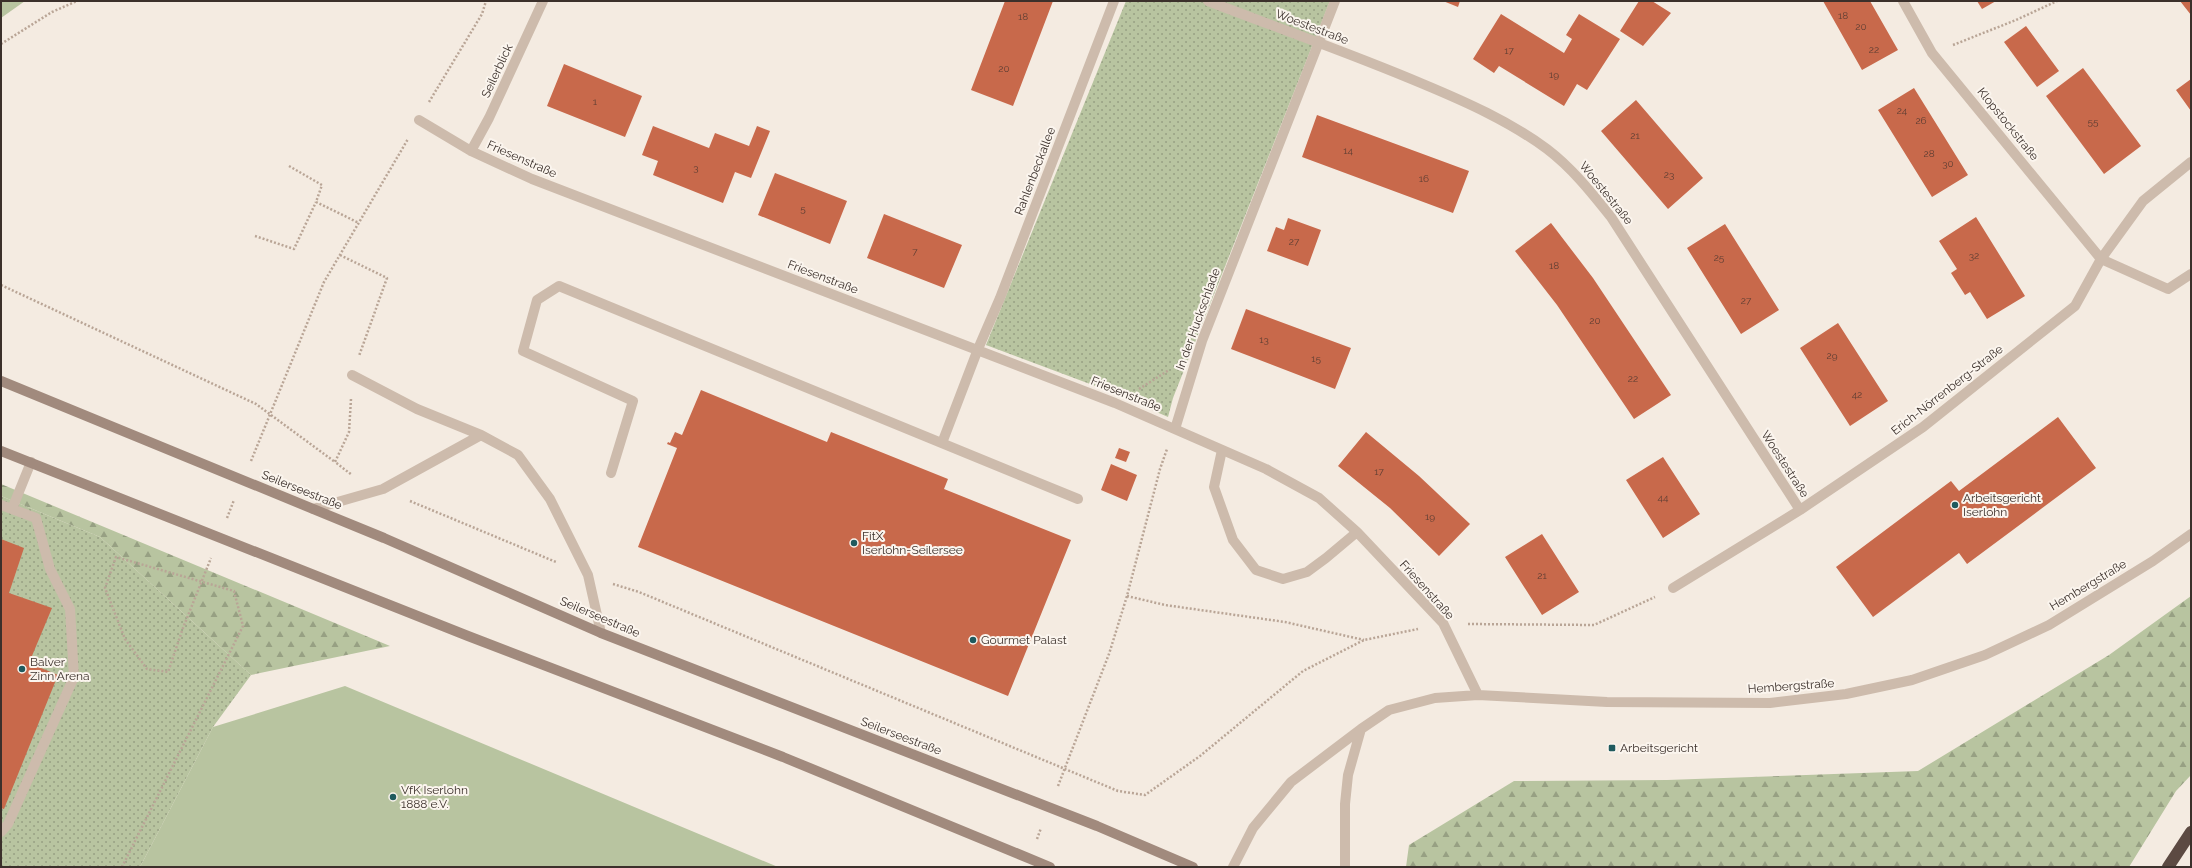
<svg xmlns="http://www.w3.org/2000/svg" width="2192" height="868" viewBox="0 0 2192 868" font-family="Raleway,sans-serif">
<style>
.grass{fill:url(#grass-dots)}
.forest{fill:url(#forest-firs)}
.garden{fill:#b8c4a0}
.building{fill:#c8694b}
.lines{fill:none;stroke-linecap:round;stroke-linejoin:round}
.path{stroke:#b9a596;stroke-width:2.5;stroke-dasharray:2 2;stroke-linecap:butt}
.service{stroke:#cdbbac;stroke-width:10}
.minor{stroke:#cdbbac;stroke-width:10}
.secondary{stroke:#a18a7d;stroke-width:10}
.motorway{stroke:#5c4a42;stroke-width:12}
.poi-dot{fill:#1f5a5e;stroke:#fbf5ee;stroke-width:1.5}
.labels{text-anchor:middle;stroke-width:4;stroke-linejoin:round;paint-order:stroke}
.number-label{font-size:10px;fill:#5e3e33}
.street-label{font-size:12px;fill:#3b302b;stroke:#fbf5ee}
.poi-label{font-size:12px;fill:#3b302b;stroke:#fbf5ee;text-anchor:start}
</style>
<defs>
<pattern id="grass-dots" width="8" height="8" patternUnits="userSpaceOnUse"><rect width="8" height="8" fill="#b8c4a0"/><path d="M2 2h.1M6 6h.1" fill="none" stroke="#97a083" stroke-width="1.8" stroke-linecap="round"/></pattern>
<pattern id="forest-firs" width="22" height="20" patternUnits="userSpaceOnUse"><rect width="22" height="20" fill="#b8c4a0"/><path d="M5 1l3.5 6h-7zM16 11l3.5 6h-7z" fill="#97a083"/></pattern>
</defs>
<rect width="100%" height="100%" fill="#f4ebe1"/>
<!-- grass -->
<path class="grass" d="M 1126,1 L 1330,1 L 1173,398 L 1168,417 L 1106,390 L 986,345 Z
M 1,496 L 100,537 L 251,675 L 213,727 L 140,867 L 1,867 Z"/>
<!-- forest -->
<path class="forest" d="M 1,484 L 390,646 L 251,675 L 100,537 L 1,496 Z
M 2191,596 L 2191,775 L 2176,791 L 2129,867 L 1406,867 L 1409,845 L 1514,781 L 1667,780 L 1918,771 L 2109,655 Z"/>
<!-- garden -->
<path class="garden" d="M 1,1 L 25,1 L 1,18 Z
M 345,686 L 778,867 L 140,867 L 213,727 Z"/>
<!-- building -->
<path class="building" d="M 1005,1 L 1053,1 L 1013,106 L 971,90 Z
M 1443,1 L 1460,1 L 1458,7 Z
M 1639,1 L 1652,1 L 1671,13 L 1643,46 L 1620,31 Z
M 1823,1 L 1870,1 L 1898,50 L 1862,70 Z
M 1977,1 L 1996,1 L 1982,9 Z
M 2180,1 L 2191,1 L 2191,15 Z
M 1501,14 L 1564,53 L 1572,39 L 1566,35 L 1579,14 L 1620,39 L 1587,90 L 1577,84 L 1564,106 L 1499,66 L 1494,73 L 1473,59 Z
M 2026,26 L 2059,71 L 2037,87 L 2004,42 Z
M 564,64 L 642,96 L 625,137 L 547,106 Z
M 2083,68 L 2141,146 L 2104,174 L 2046,96 Z
M 2191,79 L 2191,111 L 2176,90 Z
M 1914,88 L 1968,175 L 1932,197 L 1878,110 Z
M 1636,100 L 1703,178 L 1668,209 L 1601,131 Z
M 1317,115 L 1469,171 L 1453,213 L 1302,157 Z
M 653,126 L 709,148 L 715,133 L 749,146 L 757,126 L 770,131 L 751,178 L 735,172 L 723,203 L 653,175 L 658,161 L 642,155 Z
M 775,173 L 847,201 L 830,244 L 758,215 Z
M 884,214 L 962,245 L 944,288 L 867,258 Z
M 1976,217 L 2025,296 L 1987,319 L 1970,292 L 1965,295 L 1951,273 L 1957,269 L 1939,241 Z
M 1288,218 L 1321,230 L 1308,266 L 1267,251 L 1276,227 L 1284,230 Z
M 1551,223 L 1593,278 L 1671,395 L 1634,419 L 1557,305 L 1515,251 Z
M 1725,224 L 1779,310 L 1741,334 L 1687,248 Z
M 1246,309 L 1351,348 L 1335,389 L 1231,349 Z
M 1838,323 L 1888,401 L 1850,426 L 1800,348 Z
M 701,390 L 827,442 L 831,432 L 948,479 L 944,489 L 1071,540 L 1008,696 L 638,547 L 677,448 L 667,444 L 668,442 L 670,443 L 675,432 L 682,435 Z
M 2058,417 L 2096,468 L 1967,564 L 1959,553 L 1873,617 L 1836,567 L 1951,481 L 1959,491 Z
M 1366,432 L 1419,476 L 1470,524 L 1439,556 L 1390,508 L 1338,466 Z
M 1119,448 L 1130,452 L 1126,462 L 1115,458 Z
M 1663,457 L 1700,514 L 1663,538 L 1626,480 Z
M 1111,464 L 1137,475 L 1127,501 L 1101,490 Z
M 1542,534 L 1579,592 L 1542,615 L 1505,557 Z
M 1,539 L 24,548 L 9,593 L 52,608 L 29,663 L 58,675 L 4,809 L 1,808 Z"/>
<g class="lines">
<!-- path -->
<path class="path" d="M 1,44 L 52,12 L 77,1
M 1953,45 L 2016,20 L 2057,1
M 429,102 L 482,14 L 486,1
M 289,166 L 322,185 L 316,202 L 359,223
M 255,236 L 294,249 L 316,202
M 340,255 L 387,278 L 359,356
M 1,285 L 256,404 L 335,462
M 1139,389 L 1169,370
M 351,399 L 349,432 L 335,462 L 352,475
M 251,461 L 324,282 L 408,139
M 410,501 L 556,562
M 227,518 L 234,500
M 613,584 L 639,592 L 1118,791 L 1145,795 L 1200,756 L 1303,671 L 1364,640 L 1418,629
M 1127,596 L 1165,605 L 1285,622 L 1364,640
M 1468,624 L 1594,625 L 1655,597
M 1058,786 L 1109,654 L 1127,596 L 1160,469 L 1167,449
M 1037,839 L 1041,828
M 122,867 L 243,626 L 234,591 L 116,557 L 105,588 L 125,639 L 147,669 L 168,672 L 183,628 L 211,558"/>
<!-- service -->
<path class="service" d="M 2101,259 L 2168,289 L 2191,274
M 352,375 L 417,409 L 481,435 L 518,455 L 550,499 L 588,575 L 601,633
M 942,443 L 978,349
M 611,473 L 633,401 L 523,351 L 537,300 L 559,286 L 1078,499
M 1,505 L 36,518 L 50,569 L 70,609 L 74,677 L 8,824 L 1,832
M 12,509 L 31,462
M 313,509 L 383,489 L 481,435"/>
<!-- minor -->
<path class="minor" d="M 1208,1 C 1280,29 1353,54 1423,84 C 1466,102 1509,121 1547,149 C 1572,168 1591,192 1611,217 L 1800,510
M 1903,1 L 1932,53 L 2101,259
M 419,120 L 471,151 L 532,179 L 1115,403 L 1266,469 L 1319,498 L 1357,532 L 1443,623 L 1478,695
M 471,151 L 489,118 L 543,1
M 978,349 L 1000,298 L 1114,1
M 1175,429 L 1202,341 L 1335,1
M 1222,450 L 1214,487 L 1233,540 L 1256,570 L 1283,579 L 1307,572 L 1326,558 L 1357,532
M 1673,588 L 1800,510 L 1923,427 L 2075,306 L 2101,259 L 2143,201 L 2191,162
M 1233,867 L 1253,828 L 1291,782 L 1361,729 L 1389,710 L 1435,698 L 1478,695 L 1607,702 L 1770,703 L 1846,694 L 1912,680 L 1985,655 L 2049,625 L 2153,561 L 2191,534
M 1345,867 L 1345,804 L 1348,775 L 1361,729"/>
<!-- secondary -->
<path class="secondary" d="M 1,381 L 384,538 L 601,633 L 1097,826 L 1193,867
M 1,451 L 468,636 L 783,757 L 1050,867"/>
<!-- motorway -->
<path class="motorway" d="M 2168,867 L 2191,832"/>
</g>
<!-- markers -->
<g class="poi-dot">
<circle cx="1955" cy="505" r="4"/>
<circle cx="854" cy="543" r="4"/>
<circle cx="973" cy="640" r="4"/>
<circle cx="22" cy="669" r="4"/>
<rect x="1608" y="744" width="8" height="8" rx="2"/>
<circle cx="393" cy="797" r="4"/>
</g>
<g class="labels">
<!-- number labels -->
<g class="number-label">
<text x="1843" y="19">18</text>
<text x="1023" y="20">18</text>
<text x="1861" y="30">20</text>
<text x="1874" y="53">22</text>
<text x="1509" y="54">17</text>
<text x="1004" y="72">20</text>
<text x="1554" y="78">19</text>
<text x="595" y="105">1</text>
<text x="1902" y="114">24</text>
<text x="1921" y="124">26</text>
<text x="2093" y="125">55</text>
<text x="1635" y="139">21</text>
<text x="1348" y="154">14</text>
<text x="1929" y="157">28</text>
<text x="1948" y="167">30</text>
<text x="696" y="171">3</text>
<text x="1669" y="178">23</text>
<text x="1424" y="182">16</text>
<text x="803" y="212">5</text>
<text x="1294" y="245">27</text>
<text x="915" y="255">7</text>
<text x="1974" y="259">32</text>
<text x="1719" y="261">25</text>
<text x="1554" y="269">18</text>
<text x="1746" y="304">27</text>
<text x="1595" y="324">20</text>
<text x="1264" y="343">13</text>
<text x="1832" y="359">29</text>
<text x="1316" y="362">15</text>
<text x="1633" y="382">22</text>
<text x="1857" y="398">42</text>
<text x="1379" y="475">17</text>
<text x="1663" y="501">44</text>
<text x="1430" y="520">19</text>
<text x="1542" y="579">21</text>
</g>
<!-- street labels -->
<g class="street-label">
<text transform="translate(1312 27) rotate(21)" y="4">Woestestraße</text>
<text transform="translate(497 71) rotate(-65)" y="4">Seilerblick</text>
<text transform="translate(2008 124) rotate(51)" y="4">Klopstockstraße</text>
<text transform="translate(522 159) rotate(24)" y="4">Friesenstraße</text>
<text transform="translate(1035 171) rotate(-69)" y="4">Rahlenbeckallee</text>
<text transform="translate(1606 193) rotate(51)" y="4">Woestestraße</text>
<text transform="translate(823 277) rotate(21)" y="4">Friesenstraße</text>
<text transform="translate(1198 319) rotate(-70)" y="4">In der Huckschlade</text>
<text transform="translate(1947 390) rotate(-38)" y="4">Erich-Nörrenberg-Straße</text>
<text transform="translate(1126 394) rotate(22)" y="4">Friesenstraße</text>
<text transform="translate(1785 464) rotate(57)" y="4">Woestestraße</text>
<text transform="translate(302 490) rotate(22)" y="4">Seilerseestraße</text>
<text transform="translate(2088 585) rotate(-31)" y="4">Hembergstraße</text>
<text transform="translate(1427 590) rotate(48)" y="4">Friesenstraße</text>
<text transform="translate(600 617) rotate(23)" y="4">Seilerseestraße</text>
<text transform="translate(1791 686) rotate(-4)" y="4">Hembergstraße</text>
<text transform="translate(901 736) rotate(21)" y="4">Seilerseestraße</text>
</g>
<!-- poi labels -->
<g class="poi-label">
<text x="1963" y="502">Arbeitsgericht<tspan x="1963" dy="14">Iserlohn</tspan></text>
<text x="862" y="540">FitX<tspan x="862" dy="14">Iserlohn-Seilersee</tspan></text>
<text x="981" y="644">Gourmet Palast</text>
<text x="30" y="666">Balver<tspan x="30" dy="14">Zinn Arena</tspan></text>
<text x="1620" y="752">Arbeitsgericht</text>
<text x="401" y="794">VfK Iserlohn<tspan x="401" dy="14">1888 e.V.</tspan></text>
</g>
</g>
<!-- border -->
<rect width="2192" height="868" fill="none" stroke="#3b302b" stroke-width="4"/>
</svg>
